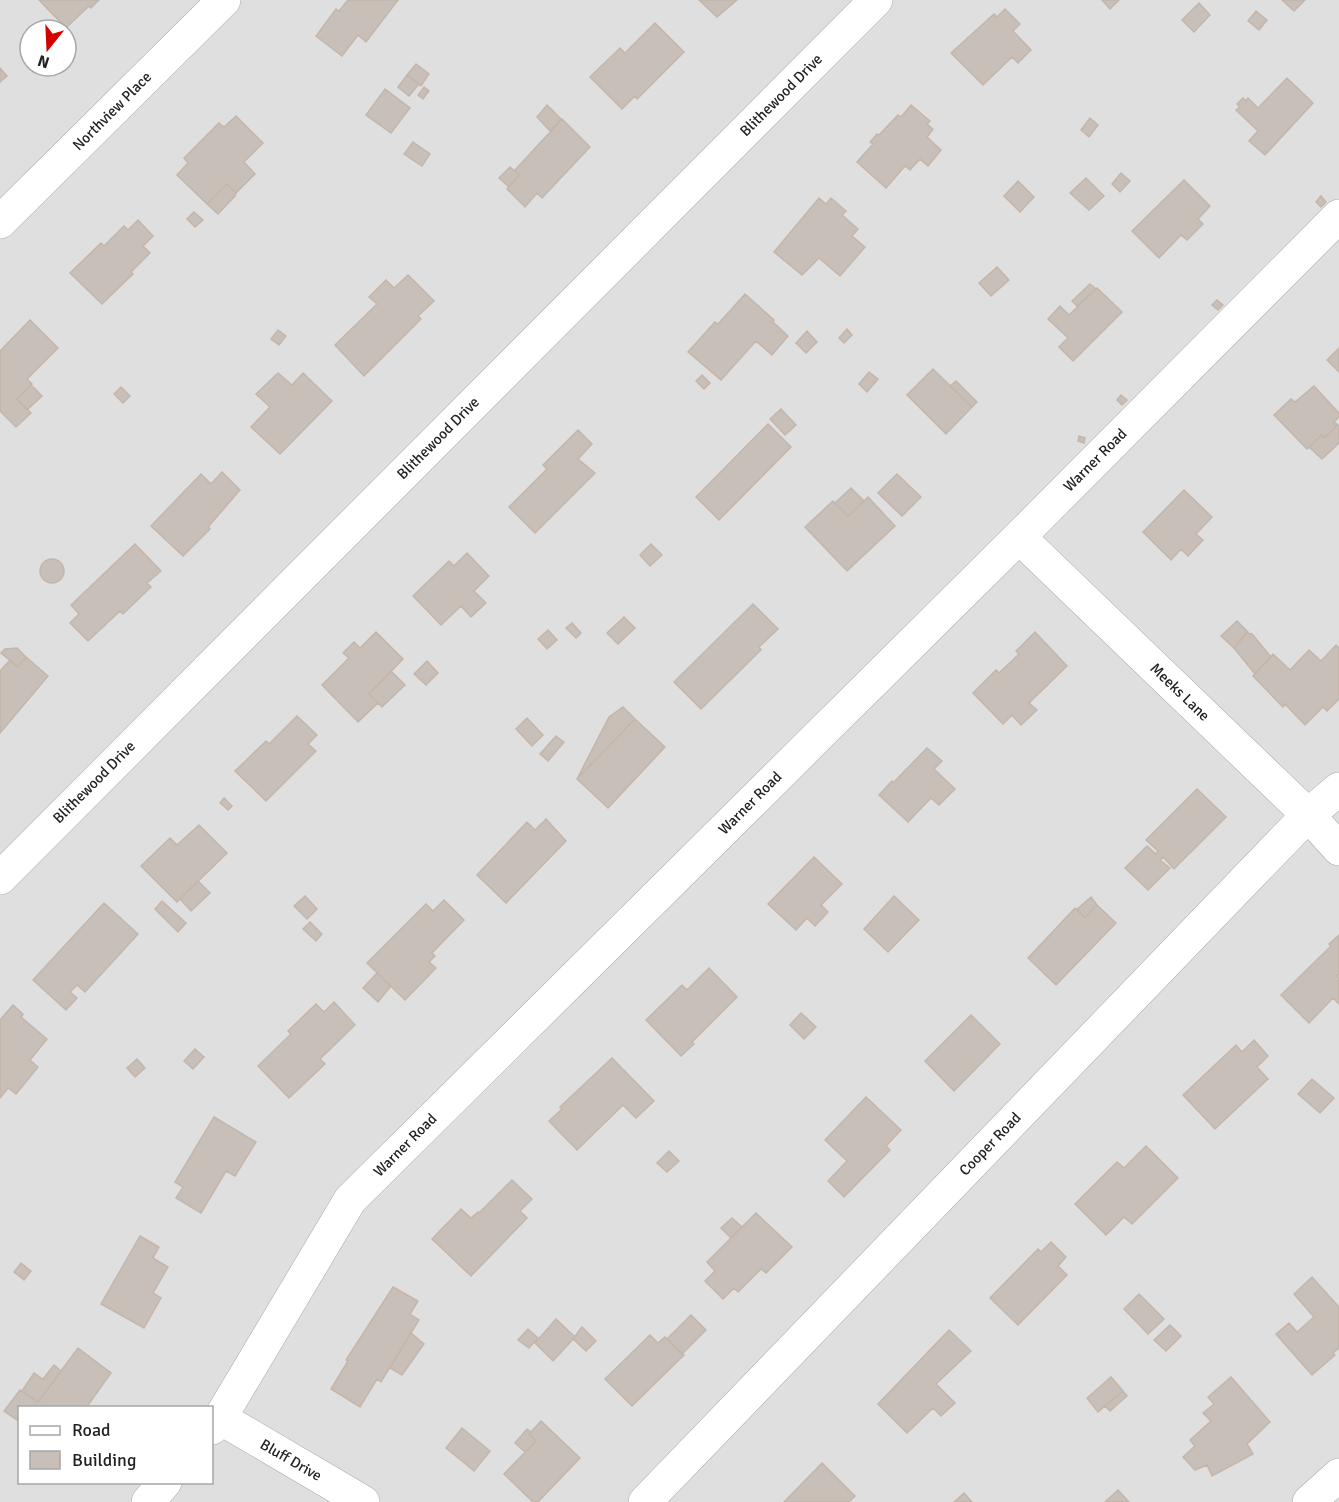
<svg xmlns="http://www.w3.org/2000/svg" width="1339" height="1502" viewBox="0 0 1339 1502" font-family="Signika,sans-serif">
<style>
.residential{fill:#e0dfdf;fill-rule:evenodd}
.building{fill:#c7bfb8;stroke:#c4b6ab;stroke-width:1.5}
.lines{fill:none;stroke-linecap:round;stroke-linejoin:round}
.minor-casing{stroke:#a9a9a9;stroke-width:34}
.minor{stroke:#fff;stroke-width:33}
.labels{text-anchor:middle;stroke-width:6;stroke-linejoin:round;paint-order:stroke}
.street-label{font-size:15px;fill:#222;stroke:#fff}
</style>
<rect width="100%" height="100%" fill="#f2efe9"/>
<!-- residential -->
<path class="residential" d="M 0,0 L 1339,0 L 1339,1502 L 0,1502 ZM 30,30 L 66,30 L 66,66 L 30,66 ZM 20,1408 L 212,1408 L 212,1482 L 20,1482 Z"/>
<!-- building -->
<path class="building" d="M 39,0 L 99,0 L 91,8 L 89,6 L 66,28 Z
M 348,0 L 398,0 L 366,42 L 358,35 L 342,56 L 316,36 L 336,9 L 339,11 Z
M 699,0 L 737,0 L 717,17 Z
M 1102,0 L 1119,0 L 1110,9 Z
M 1282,0 L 1305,0 L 1294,11 Z
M 1199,3 L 1210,15 L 1194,32 L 1182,20 Z
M 1005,9 L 1020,24 L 1013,31 L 1031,50 L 1018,63 L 1012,57 L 983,85 L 951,53 L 994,14 L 997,17 Z
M 1256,11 L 1267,20 L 1259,30 L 1248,21 Z
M 655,23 L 684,52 L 637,99 L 635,96 L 622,109 L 590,77 L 620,48 L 625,53 Z
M 416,64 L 429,74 L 421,86 L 407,75 Z
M 0,68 L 7,76 L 0,82 Z
M 407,75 L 419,84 L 409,96 L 398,87 Z
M 1287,78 L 1313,103 L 1265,155 L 1249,141 L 1258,131 L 1236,110 L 1240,107 L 1237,104 L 1243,98 L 1246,101 L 1248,98 L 1258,108 Z
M 424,87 L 429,91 L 423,99 L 418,95 Z
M 385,89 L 410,108 L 391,133 L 366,115 Z
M 547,105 L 561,119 L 550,131 L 537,117 Z
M 911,105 L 930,121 L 927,124 L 933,129 L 927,137 L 941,150 L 928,166 L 920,159 L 910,170 L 905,166 L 886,188 L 857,162 L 873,144 L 870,142 L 877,134 L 879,135 L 898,115 L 901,117 Z
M 236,116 L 263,143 L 244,162 L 255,174 L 236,193 L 227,184 L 207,204 L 177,175 L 188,163 L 184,158 L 219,123 L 224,127 Z
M 1090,118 L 1098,125 L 1089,137 L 1081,130 Z
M 562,119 L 590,147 L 542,198 L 537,193 L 525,207 L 507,189 L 519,175 L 515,170 Z
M 413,142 L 430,154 L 422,166 L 404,154 Z
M 510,167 L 519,175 L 509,187 L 499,178 Z
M 1121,173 L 1130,181 L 1120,192 L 1112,184 Z
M 1086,178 L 1104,196 L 1089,210 L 1070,193 Z
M 1184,180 L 1210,206 L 1198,219 L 1203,224 L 1187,240 L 1181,235 L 1159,258 L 1132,231 Z
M 1018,181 L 1034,197 L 1020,212 L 1004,196 Z
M 227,184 L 236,193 L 235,196 L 218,214 L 207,204 Z
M 1321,196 L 1326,202 L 1321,207 L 1316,202 Z
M 819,198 L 826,204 L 831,198 L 846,211 L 842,215 L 858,229 L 852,236 L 865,247 L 840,276 L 819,258 L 802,275 L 774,252 Z
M 194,212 L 203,220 L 195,227 L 187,219 Z
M 138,220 L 153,236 L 143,246 L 150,253 L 131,272 L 133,274 L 102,304 L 70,273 L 101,243 L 104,246 L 124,226 L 128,230 Z
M 997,267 L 1009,280 L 991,296 L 979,283 Z
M 408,275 L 434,301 L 418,316 L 421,319 L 364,376 L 335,345 L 377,304 L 369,297 L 386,280 L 394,288 Z
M 1090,284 L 1096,289 L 1077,306 L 1072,301 Z
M 1097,288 L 1122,312 L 1073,361 L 1059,347 L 1068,338 L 1048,319 L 1060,306 L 1069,315 Z
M 745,294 L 774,320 L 773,322 L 788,336 L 772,355 L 756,341 L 721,380 L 688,352 L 715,322 L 718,324 Z
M 1217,300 L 1223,305 L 1218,310 L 1212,305 Z
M 30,320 L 58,348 L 27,379 L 32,384 L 17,399 L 31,413 L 16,427 L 0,411 L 0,351 Z
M 847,329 L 852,335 L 844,343 L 839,338 Z
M 278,330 L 286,336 L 279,345 L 271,339 Z
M 807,331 L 817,342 L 806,353 L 796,343 Z
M 1339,348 L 1339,372 L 1327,360 Z
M 933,369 L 972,407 L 946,434 L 907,395 Z
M 869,372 L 878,379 L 867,392 L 859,384 Z
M 278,373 L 292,385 L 303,373 L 332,401 L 280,454 L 251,427 L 270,407 L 256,394 Z
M 702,375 L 710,383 L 704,389 L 696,381 Z
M 956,381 L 977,402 L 972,407 L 950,386 Z
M 31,385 L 42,396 L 27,410 L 17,399 Z
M 1314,386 L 1339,413 L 1339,417 L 1333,423 L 1336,427 L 1324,438 L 1322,435 L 1307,449 L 1274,415 L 1291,399 L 1295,402 Z
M 121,387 L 130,396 L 123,403 L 114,394 Z
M 1121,395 L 1127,400 L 1122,405 L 1117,400 Z
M 781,409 L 796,425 L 785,435 L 770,419 Z
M 1334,422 L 1339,426 L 1339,443 L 1322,459 L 1309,447 L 1322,435 L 1324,438 L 1336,427 L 1333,423 Z
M 768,424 L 791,447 L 719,520 L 696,497 Z
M 578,430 L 592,444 L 578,459 L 595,473 L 535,533 L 509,507 L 547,469 L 543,465 Z
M 1079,436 L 1085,438 L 1084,443 L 1078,441 Z
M 222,472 L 240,490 L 208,527 L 210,529 L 183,556 L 151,526 L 201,474 L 211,484 Z
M 897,474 L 921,497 L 902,516 L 878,493 Z
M 851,488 L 864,501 L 848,516 L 835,503 Z
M 1184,490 L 1212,517 L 1196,534 L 1203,540 L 1188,556 L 1181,549 L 1171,560 L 1143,532 Z
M 868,497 L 895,526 L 847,571 L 805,527 L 833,501 L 848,516 Z
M 135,544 L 161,571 L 147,583 L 151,587 L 123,614 L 120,611 L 88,641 L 70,623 L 79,614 L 71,605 Z
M 651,544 L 662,555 L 650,566 L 640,555 Z
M 467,553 L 489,576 L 474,591 L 486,603 L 471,617 L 461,606 L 441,625 L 413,596 L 449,561 L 454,566 Z
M40 571a12 12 0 1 1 24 0a12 12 0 1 1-24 0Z
M 753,604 L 778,629 L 759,647 L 761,650 L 701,709 L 674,682 Z
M 624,617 L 635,628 L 618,644 L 607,633 Z
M 1237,621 L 1248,632 L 1234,648 L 1221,636 Z
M 572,623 L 581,633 L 576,638 L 566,628 Z
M 548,630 L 557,640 L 547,649 L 538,639 Z
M 376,632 L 403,659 L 369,694 L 378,703 L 358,722 L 322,685 L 349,658 L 343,653 L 354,642 L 360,648 Z
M 1035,632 L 1067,666 L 1029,703 L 1037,710 L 1021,725 L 1012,715 L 1003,724 L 973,693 L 996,670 L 999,673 L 1019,654 L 1016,651 Z
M 1246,633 L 1252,634 L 1271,657 L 1255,674 L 1234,648 Z
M 1336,645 L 1339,648 L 1339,699 L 1327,711 L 1323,707 L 1305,725 L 1285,704 L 1283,707 L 1253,676 L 1273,654 L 1290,670 L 1309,650 L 1321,661 Z
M 17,648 L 26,657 L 18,667 L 1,653 L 5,649 Z
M 26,657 L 48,676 L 0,733 L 0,671 L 10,660 L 18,667 Z
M 427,661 L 438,673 L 426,685 L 414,674 Z
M 391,671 L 405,685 L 382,707 L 369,694 Z
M 623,707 L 635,719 L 577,779 L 609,717 Z
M 297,716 L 317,735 L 308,744 L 316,751 L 266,801 L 235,771 L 266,741 L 269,744 Z
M 527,718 L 543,735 L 532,746 L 516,729 Z
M 635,719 L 665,747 L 608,808 L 577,779 Z
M 556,736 L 564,742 L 548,761 L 540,754 Z
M 927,748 L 942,761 L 934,769 L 955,789 L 939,805 L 931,798 L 908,822 L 879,795 L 892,781 L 893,783 Z
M 1197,789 L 1226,817 L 1174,869 L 1163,857 L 1160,860 L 1170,868 L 1148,890 L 1125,868 L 1147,846 L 1156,854 L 1158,851 L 1146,840 Z
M 224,798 L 232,806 L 228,810 L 220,803 Z
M 546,819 L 566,841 L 506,903 L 477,875 L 527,822 L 535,830 Z
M 199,825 L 227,853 L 177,902 L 141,866 L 170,838 L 177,845 Z
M 814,857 L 842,884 L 821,905 L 828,912 L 815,926 L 807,918 L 796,930 L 768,904 Z
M 198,881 L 210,893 L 191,911 L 180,899 Z
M 305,896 L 317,909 L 307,919 L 294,906 Z
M 894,896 L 919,920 L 888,952 L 864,929 Z
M 1091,897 L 1097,905 L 1085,918 L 1077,909 Z
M 444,900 L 464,920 L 432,953 L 435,956 L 429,962 L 436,968 L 405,1000 L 367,963 L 426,904 L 433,911 Z
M 162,901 L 186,923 L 178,932 L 155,909 Z
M 104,903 L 138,934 L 85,992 L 77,985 L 70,992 L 77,998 L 66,1010 L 33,980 Z
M 1097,905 L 1116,923 L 1056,985 L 1028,958 L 1075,908 L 1085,918 Z
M 310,922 L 322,934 L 316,941 L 303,929 Z
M 1339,935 L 1339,974 L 1337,976 L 1339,978 L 1339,1004 L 1333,998 L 1309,1023 L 1281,995 L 1331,946 L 1329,944 Z
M 709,968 L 737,997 L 692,1042 L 694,1044 L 681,1056 L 646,1020 L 682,985 L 687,990 Z
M 377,973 L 391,986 L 378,1002 L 363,988 Z
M 334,1002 L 355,1025 L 320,1059 L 325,1064 L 289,1098 L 258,1066 L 291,1034 L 288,1031 L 316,1004 L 324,1012 Z
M 13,1005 L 23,1014 L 21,1017 L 47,1039 L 30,1060 L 38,1067 L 16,1094 L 8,1088 L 0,1098 L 0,1020 Z
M 801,1013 L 816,1027 L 804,1039 L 790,1025 Z
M 971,1015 L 1000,1044 L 954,1091 L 925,1061 Z
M 1254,1040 L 1268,1056 L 1257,1067 L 1268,1079 L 1215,1129 L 1183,1095 L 1236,1045 L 1242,1052 Z
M 195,1049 L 204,1057 L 193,1069 L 184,1061 Z
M 612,1058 L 654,1101 L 636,1118 L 623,1105 L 577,1150 L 549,1121 L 562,1109 L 560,1107 Z
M 137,1059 L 145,1068 L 135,1077 L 127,1068 Z
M 1312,1079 L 1334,1098 L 1320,1113 L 1298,1094 Z
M 866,1097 L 901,1130 L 886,1146 L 890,1150 L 844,1197 L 828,1181 L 847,1161 L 825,1140 Z
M 214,1117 L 256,1142 L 235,1176 L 226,1171 L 201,1213 L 176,1198 L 183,1187 L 175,1182 Z
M 1146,1146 L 1178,1178 L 1132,1224 L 1124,1217 L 1106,1235 L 1075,1204 L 1117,1162 L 1124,1168 Z
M 669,1151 L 679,1161 L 667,1172 L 657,1163 Z
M 512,1180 L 532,1199 L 520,1211 L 527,1218 L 471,1276 L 432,1239 L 461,1209 L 471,1218 L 478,1212 L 479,1213 Z
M 756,1213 L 792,1247 L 766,1273 L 761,1269 L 738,1292 L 734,1288 L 723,1299 L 705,1281 L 715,1271 L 707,1262 Z
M 732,1218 L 742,1227 L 731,1238 L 721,1228 Z
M 140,1236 L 159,1247 L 153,1258 L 168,1267 L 153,1293 L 161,1298 L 144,1328 L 101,1304 Z
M 1051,1242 L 1066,1257 L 1058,1266 L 1067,1275 L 1018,1325 L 990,1298 L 1038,1249 L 1041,1252 Z
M 21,1263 L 31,1271 L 24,1280 L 14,1272 Z
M 1312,1277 L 1339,1307 L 1339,1348 L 1333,1353 L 1335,1355 L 1312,1375 L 1276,1334 L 1289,1323 L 1297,1332 L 1314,1317 L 1294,1294 Z
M 393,1287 L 418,1301 L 410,1314 L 419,1320 L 381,1382 L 377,1379 L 360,1407 L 331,1389 L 348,1361 L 346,1360 Z
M 1139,1294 L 1164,1319 L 1148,1334 L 1124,1309 Z
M 691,1315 L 706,1330 L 682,1354 L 667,1339 Z
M 556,1319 L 575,1337 L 553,1361 L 535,1343 Z
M 1170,1325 L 1181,1336 L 1166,1351 L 1154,1340 Z
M 582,1327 L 596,1341 L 586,1351 L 573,1339 Z
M 528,1329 L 538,1338 L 529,1348 L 518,1340 Z
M 949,1330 L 971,1351 L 936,1384 L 955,1403 L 941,1416 L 933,1408 L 907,1433 L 878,1404 Z
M 411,1333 L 424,1344 L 402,1375 L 390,1368 Z
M 650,1335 L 658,1343 L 665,1337 L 684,1355 L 632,1406 L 605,1379 Z
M 78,1348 L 111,1373 L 86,1408 L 20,1408 L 20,1422 L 4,1411 L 20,1390 L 38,1402 Z
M 54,1365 L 61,1371 L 38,1402 L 22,1391 L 34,1373 L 43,1379 Z
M 1111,1377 L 1123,1391 L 1098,1412 L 1087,1398 Z
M 1231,1377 L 1270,1422 L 1247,1444 L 1253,1454 L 1212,1476 L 1207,1465 L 1195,1470 L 1183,1457 L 1195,1446 L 1190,1440 L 1211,1421 L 1203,1413 L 1214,1404 L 1208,1397 Z
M 1123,1391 L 1127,1396 L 1110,1411 L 1105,1406 Z
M 541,1421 L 580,1458 L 538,1502 L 533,1502 L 504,1474 L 536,1441 L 529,1434 Z
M 462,1428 L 490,1451 L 474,1471 L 446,1448 Z
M 527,1429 L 531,1432 L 529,1434 L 536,1441 L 525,1452 L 515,1443 Z
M 822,1463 L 855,1496 L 849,1502 L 784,1502 Z
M 1118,1490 L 1129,1502 L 1105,1502 Z
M 964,1493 L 972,1502 L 954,1502 Z"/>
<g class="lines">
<defs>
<path id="minor" d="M 0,222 L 224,0
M 1019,537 L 1308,815 L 1339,849
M 0,878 L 876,0
M 220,1418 L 363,1502
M 212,1428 L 220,1418 L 350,1200 L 1019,537 L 1339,216
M 148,1502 L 165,1482
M 645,1502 L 1308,815 L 1339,789
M 1309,1502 L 1339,1475"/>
</defs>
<!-- minor casing -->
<use href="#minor" class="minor-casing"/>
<!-- minor -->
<use href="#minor" class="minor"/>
</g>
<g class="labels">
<!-- street labels -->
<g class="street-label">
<text transform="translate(781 95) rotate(-45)" y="5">Blithewood Drive</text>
<text transform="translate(112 111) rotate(-45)" y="5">Northview Place</text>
<text transform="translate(438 438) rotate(-45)" y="5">Blithewood Drive</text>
<text transform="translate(1095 460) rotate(-45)" y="5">Warner Road</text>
<text transform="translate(1180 692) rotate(44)" y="5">Meeks Lane</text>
<text transform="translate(94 782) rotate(-45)" y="5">Blithewood Drive</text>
<text transform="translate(750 803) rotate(-45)" y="5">Warner Road</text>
<text transform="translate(990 1144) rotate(-46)" y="5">Cooper Road</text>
<text transform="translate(405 1145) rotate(-45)" y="5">Warner Road</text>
<text transform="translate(291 1460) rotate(30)" y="5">Bluff Drive</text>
</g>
</g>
<!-- legend -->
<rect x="18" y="1406" width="195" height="78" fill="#ffffff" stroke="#a7a7a7" stroke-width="1.5"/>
<rect x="30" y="1426" width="30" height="9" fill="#ffffff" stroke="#a7a7a7" stroke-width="1.5"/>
<text x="72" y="1436" font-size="18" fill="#222222">Road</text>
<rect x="30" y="1451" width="30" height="18" fill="#c7bfb8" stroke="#a7a7a7" stroke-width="1.5"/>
<text x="72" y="1466" font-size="18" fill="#222222">Building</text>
<!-- north arrow -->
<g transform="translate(48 48) rotate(198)"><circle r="28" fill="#ffffff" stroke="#a7a7a7" stroke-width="1.5"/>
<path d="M0-4.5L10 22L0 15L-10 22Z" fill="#d40000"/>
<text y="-9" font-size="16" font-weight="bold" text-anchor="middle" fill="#222222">N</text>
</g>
</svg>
